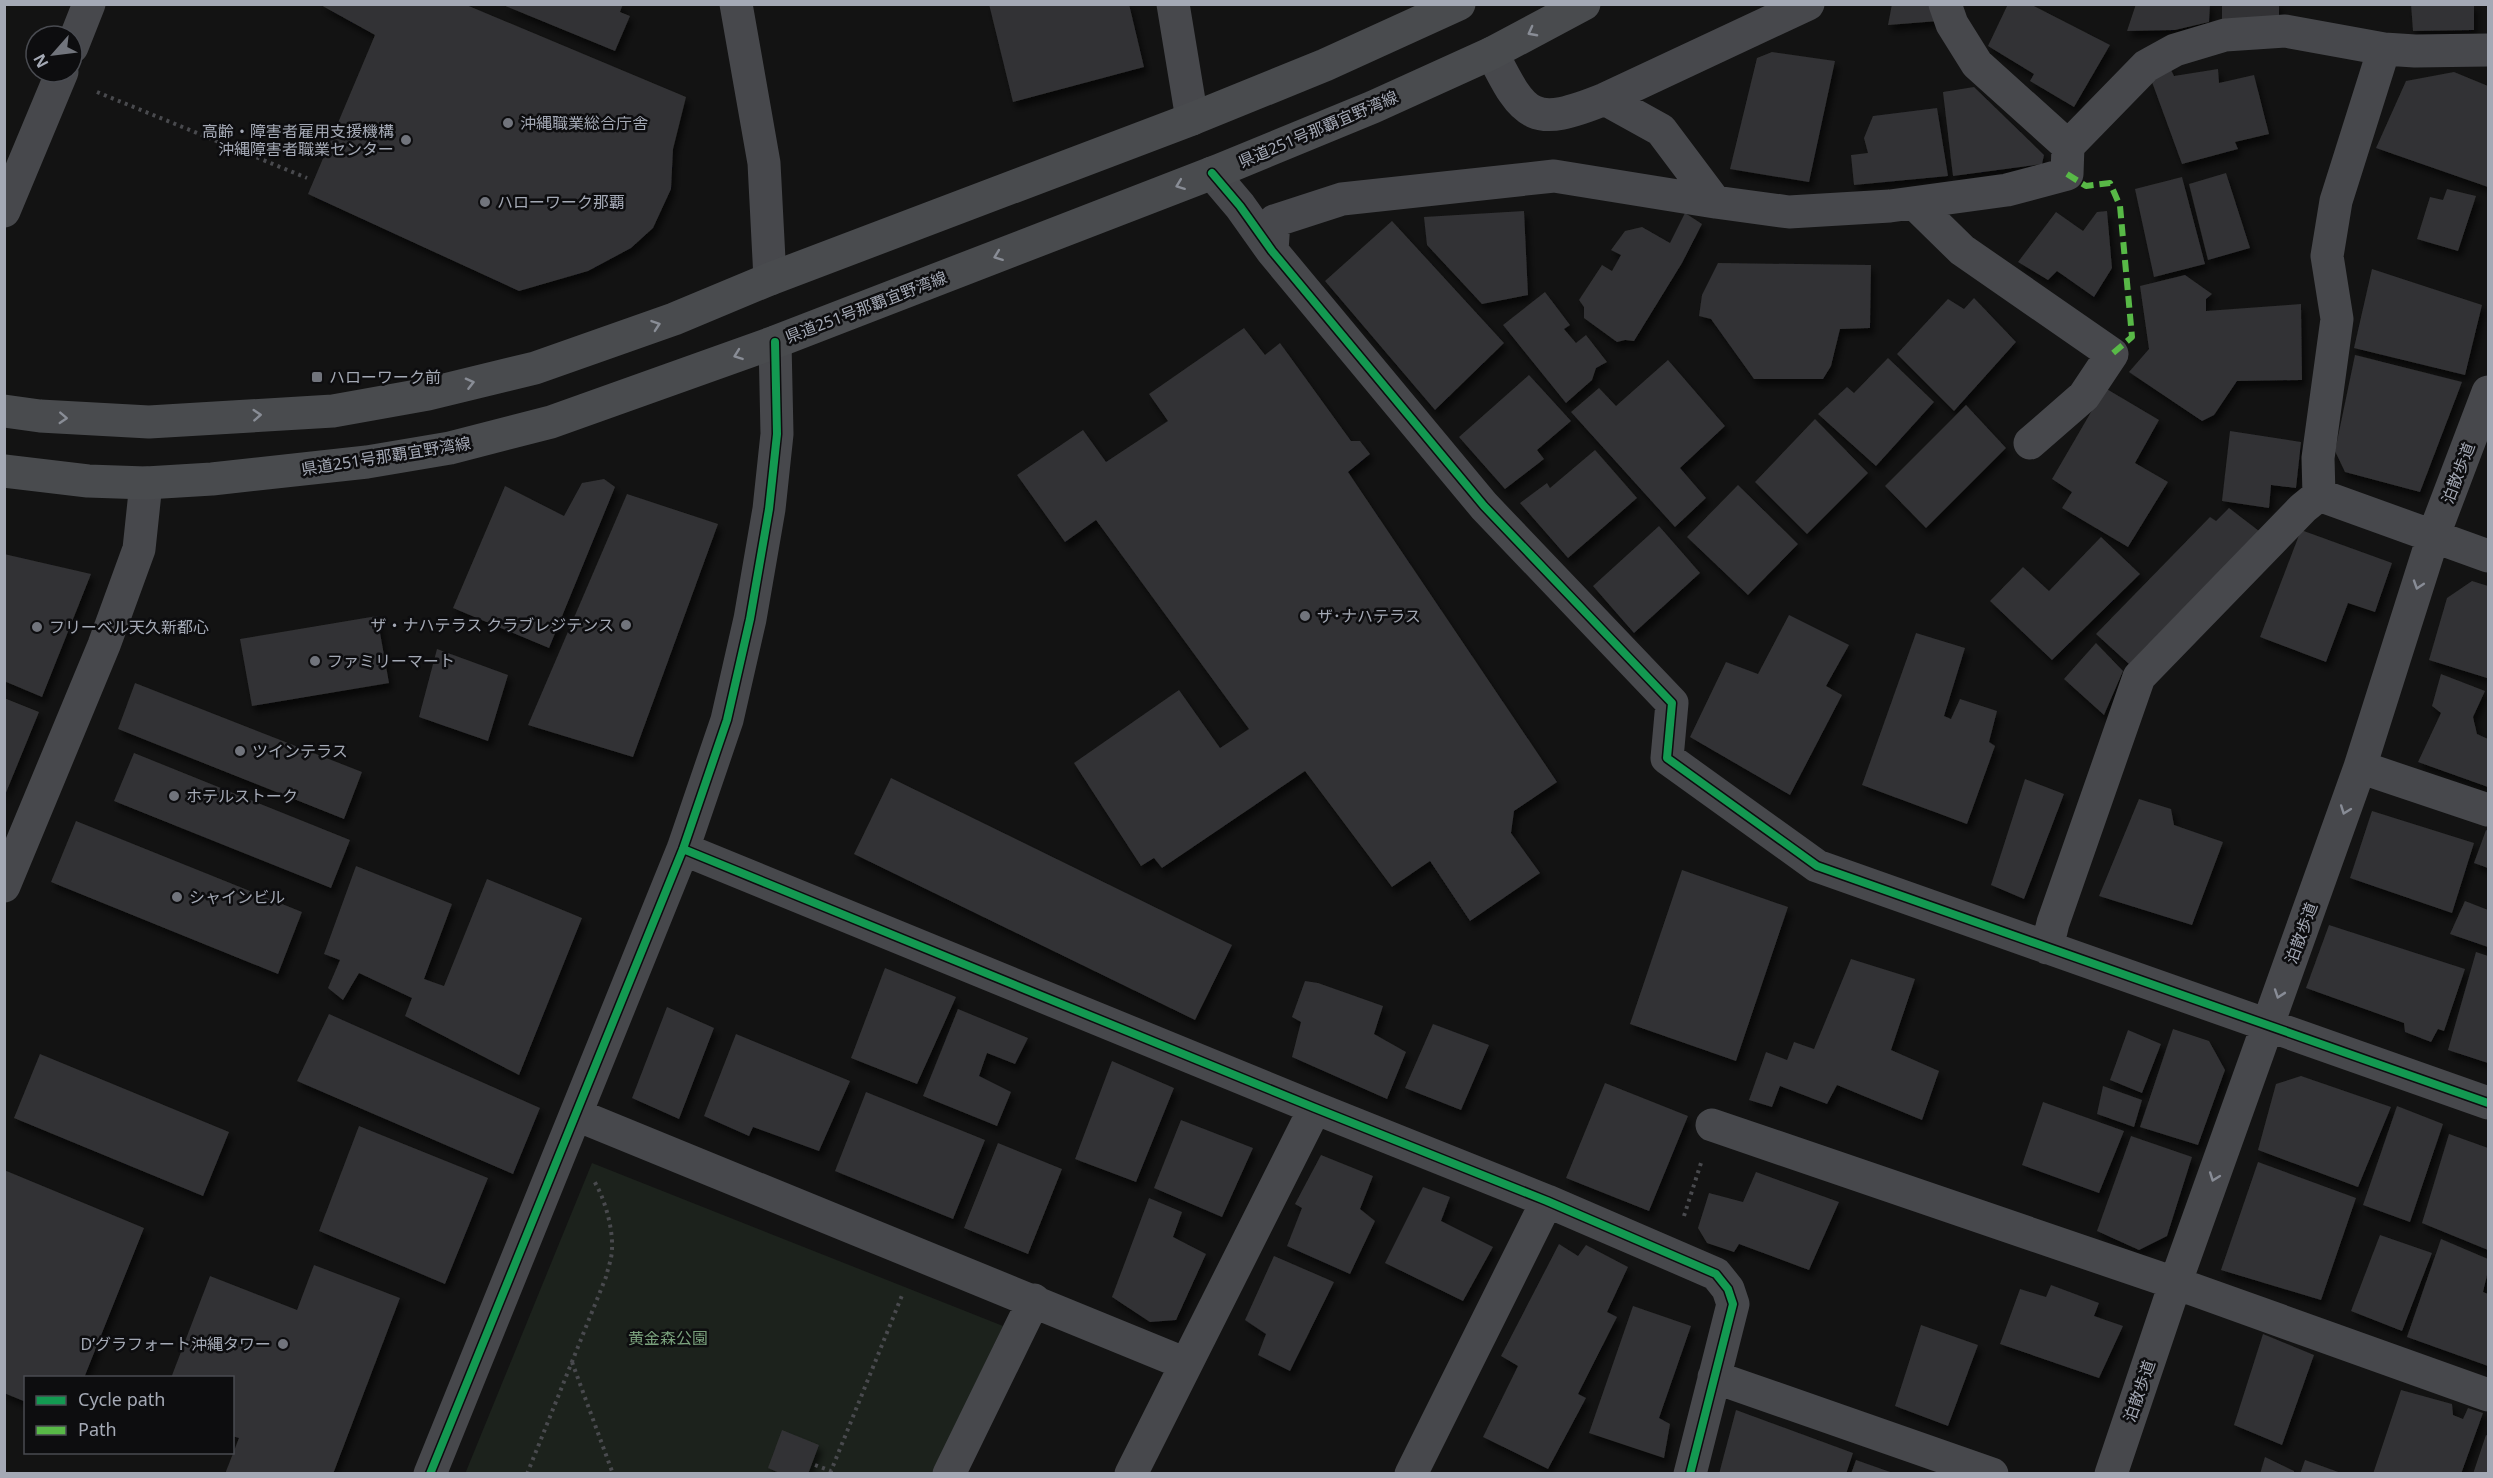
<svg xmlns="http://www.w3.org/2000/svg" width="2493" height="1478" viewBox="0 0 2493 1478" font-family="'Noto Sans','Noto Sans JP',sans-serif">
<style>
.green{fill:#1c221c}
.building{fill:#323234;filter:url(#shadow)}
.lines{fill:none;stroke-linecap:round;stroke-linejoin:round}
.path{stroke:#494a4e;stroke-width:4;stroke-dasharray:3 4.5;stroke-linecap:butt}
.minor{stroke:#47484c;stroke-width:33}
.major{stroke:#494b4e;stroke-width:33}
.quiet{stroke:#58b947;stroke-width:6;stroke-dasharray:12 6;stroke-linecap:butt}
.cycleway-casing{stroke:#0d0d0f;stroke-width:11}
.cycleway{stroke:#139951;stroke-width:8}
.oneway{stroke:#898d96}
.oneway2{stroke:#888c96}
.poi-dot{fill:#71747c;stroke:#0d0d0f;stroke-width:2}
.labels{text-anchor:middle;stroke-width:5;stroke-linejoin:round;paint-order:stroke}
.poi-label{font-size:16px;fill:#a4a9b5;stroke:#0d0d0f;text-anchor:start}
.street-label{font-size:16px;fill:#a4a9b5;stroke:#0d0d0f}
.park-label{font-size:16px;fill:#7aa17c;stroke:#0d0d0f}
</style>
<defs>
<filter id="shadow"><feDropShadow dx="3.5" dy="6" stdDeviation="3" flood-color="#0009"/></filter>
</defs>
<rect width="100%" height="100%" fill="#131313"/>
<!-- green -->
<path class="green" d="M 592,1163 L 1003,1326 L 933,1473 L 465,1474 Z"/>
<!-- building -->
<path class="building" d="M 319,4 L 464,4 L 686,97 L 673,149 L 671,189 L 653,228 L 631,248 L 588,271 L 519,291 L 308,194 L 375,35 Z
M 623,4 L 620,12 L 630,16 L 615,51 L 503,5 Z
M 989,4 L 1129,4 L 1144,67 L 1013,102 Z
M 1892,4 L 1933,4 L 1938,21 L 1888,25 Z
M 2008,4 L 2030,4 L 2110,45 L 2074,107 L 2030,81 L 2034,74 L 1988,46 Z
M 2136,4 L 2210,4 L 2209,22 L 2175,30 L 2127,31 Z
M 2222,4 L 2279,4 L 2279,18 L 2222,19 Z
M 2411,4 L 2474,4 L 2474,30 L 2413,31 Z
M 1772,52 L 1835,61 L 1809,182 L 1730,169 L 1757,58 Z
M 2168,64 L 2174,76 L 2218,69 L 2219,83 L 2254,75 L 2269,134 L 2235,142 L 2238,149 L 2182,164 L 2152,82 Z
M 2454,72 L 2488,86 L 2488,187 L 2376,148 L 2406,81 Z
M 1974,87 L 2044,155 L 2042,164 L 1953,176 L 1943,92 Z
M 1937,108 L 1948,176 L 1854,185 L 1851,155 L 1868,153 L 1864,138 L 1873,116 Z
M 2226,173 L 2250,248 L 2208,260 L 2189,184 Z
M 2182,177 L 2205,264 L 2154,277 L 2135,189 Z
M 2447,189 L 2476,196 L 2458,251 L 2417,239 L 2430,197 L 2443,200 Z
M 1524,211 L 1528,295 L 1482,304 L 1427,245 L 1424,217 Z
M 2107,211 L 2112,268 L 2094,297 L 2057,271 L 2048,280 L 2018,262 L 2056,212 L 2083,231 L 2097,212 Z
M 1685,213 L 1702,224 L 1682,263 L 1634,341 L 1625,340 L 1617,342 L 1584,318 L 1584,307 L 1579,300 L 1602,265 L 1612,271 L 1621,255 L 1611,250 L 1625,231 L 1642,227 L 1670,243 Z
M 1392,221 L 1504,343 L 1435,410 L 1325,281 Z
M 1718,263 L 1871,265 L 1870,328 L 1840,329 L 1831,366 L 1823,379 L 1754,379 L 1711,319 L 1699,316 L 1702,295 Z
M 2372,269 L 2482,305 L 2465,375 L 2354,348 Z
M 2185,275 L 2212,294 L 2206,299 L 2206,311 L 2301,304 L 2302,380 L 2237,381 L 2214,415 L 2202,421 L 2129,372 L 2149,349 L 2140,286 Z
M 1545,292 L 1570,325 L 1564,329 L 1576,343 L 1586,335 L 1607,362 L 1596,368 L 1592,380 L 1566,403 L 1503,325 Z
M 1974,298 L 2016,342 L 1954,411 L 1897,354 L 1948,299 L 1964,309 Z
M 1244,328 L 1265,355 L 1280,343 L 1351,441 L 1360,441 L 1370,454 L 1348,472 L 1557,782 L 1514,811 L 1511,833 L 1540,873 L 1470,921 L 1430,861 L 1392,887 L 1305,771 L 1162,868 L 1154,858 L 1141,866 L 1074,763 L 1179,690 L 1220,748 L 1249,729 L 1096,520 L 1065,542 L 1017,475 L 1083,430 L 1106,462 L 1168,421 L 1149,394 Z
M 2355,355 L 2462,382 L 2420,492 L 2345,472 L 2335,451 Z
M 1888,358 L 1934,402 L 1876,466 L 1818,414 L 1847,387 L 1854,393 Z
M 1668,360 L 1725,426 L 1680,468 L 1706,498 L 1675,527 L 1571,412 L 1599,388 L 1616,406 Z
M 1529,375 L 1571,421 L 1537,450 L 1544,459 L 1505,489 L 1459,437 Z
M 2105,388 L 2159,420 L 2135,463 L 2168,482 L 2128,547 L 2062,508 L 2072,492 L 2052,479 Z
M 1966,405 L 2006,448 L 1926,528 L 1885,486 Z
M 1815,419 L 1868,473 L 1807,534 L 1755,482 Z
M 2230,431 L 2301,442 L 2296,488 L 2271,485 L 2269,508 L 2222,501 Z
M 1595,450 L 1637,498 L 1568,558 L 1520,503 L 1547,483 L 1550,488 Z
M 604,479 L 615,487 L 549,648 L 453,608 L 505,486 L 564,516 L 582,483 Z
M 1738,485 L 1798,544 L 1748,595 L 1687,537 Z
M 627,494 L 718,524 L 633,757 L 528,725 Z
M 2229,508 L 2259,531 L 2129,664 L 2096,634 L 2210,517 L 2216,521 Z
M 1659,526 L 1700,573 L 1634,633 L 1593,586 Z
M 2301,530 L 2392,563 L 2375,612 L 2348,603 L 2326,662 L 2260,637 Z
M 2101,537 L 2140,574 L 2052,660 L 1990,601 L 2023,567 L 2049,591 Z
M 4,554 L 91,574 L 42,697 L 4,681 Z
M 2472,581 L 2488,586 L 2487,678 L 2429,660 L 2447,598 Z
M 1789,615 L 1849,645 L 1826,686 L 1842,695 L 1790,795 L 1690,737 L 1726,662 L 1758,674 Z
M 377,616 L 389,683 L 252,706 L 240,639 Z
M 1916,633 L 1965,648 L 1944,716 L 1951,719 L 1960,699 L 1997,711 L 1989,742 L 1995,746 L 1967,824 L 1862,785 Z
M 2096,643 L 2123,671 L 2104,715 L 2064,679 Z
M 437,649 L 508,675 L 488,741 L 419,717 Z
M 2441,674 L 2485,691 L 2473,717 L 2477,734 L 2488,739 L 2488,787 L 2418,762 L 2441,713 L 2432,706 Z
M 135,683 L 362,772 L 344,819 L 118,729 Z
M 4,698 L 39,712 L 5,795 L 4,795 Z
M 134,753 L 350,840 L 331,888 L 114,801 Z
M 891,778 L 1232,945 L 1195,1020 L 854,854 Z
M 2025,779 L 2064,794 L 2024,899 L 1991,885 Z
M 2139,799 L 2171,809 L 2174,825 L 2223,842 L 2192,925 L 2099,896 Z
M 2372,811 L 2474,843 L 2452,913 L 2350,878 Z
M 76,821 L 302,912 L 278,974 L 51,882 Z
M 2486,830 L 2488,831 L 2488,868 L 2474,863 Z
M 356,866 L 452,904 L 424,979 L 444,986 L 487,879 L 582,918 L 519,1075 L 405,1016 L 412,998 L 359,973 L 343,1000 L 328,988 L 340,960 L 324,954 Z
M 1682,870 L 1788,907 L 1736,1061 L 1630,1024 Z
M 2465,901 L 2488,910 L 2488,947 L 2450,934 Z
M 2329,925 L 2465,969 L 2444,1031 L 2438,1029 L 2431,1042 L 2405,1032 L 2404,1023 L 2306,988 Z
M 2476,952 L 2488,956 L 2488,1063 L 2448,1050 Z
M 1851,959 L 1915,979 L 1891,1050 L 1939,1071 L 1922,1120 L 1837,1085 L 1827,1104 L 1780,1086 L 1772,1107 L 1749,1100 L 1766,1052 L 1787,1060 L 1794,1042 L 1814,1049 Z
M 885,968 L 956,997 L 917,1084 L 851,1058 Z
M 1305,981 L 1318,983 L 1383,1006 L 1374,1034 L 1406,1052 L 1387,1099 L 1292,1057 L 1301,1022 L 1292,1017 Z
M 667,1007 L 714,1028 L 679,1119 L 632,1098 Z
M 958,1009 L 1028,1038 L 1015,1064 L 987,1053 L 979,1076 L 1011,1092 L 997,1126 L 923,1096 Z
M 329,1014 L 540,1108 L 513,1174 L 297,1081 Z
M 1433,1024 L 1489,1045 L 1461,1110 L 1405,1088 Z
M 2173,1029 L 2209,1041 L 2225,1070 L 2198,1145 L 2140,1127 Z
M 2128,1030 L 2161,1044 L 2142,1093 L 2110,1080 Z
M 736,1034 L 850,1081 L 819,1151 L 753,1127 L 749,1136 L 704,1116 Z
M 40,1054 L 229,1132 L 203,1196 L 14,1118 Z
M 1112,1061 L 1174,1088 L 1136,1182 L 1075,1159 Z
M 2301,1076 L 2391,1107 L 2358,1187 L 2258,1150 L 2276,1084 Z
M 1605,1083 L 1688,1116 L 1649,1211 L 1566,1178 Z
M 2103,1086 L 2142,1100 L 2134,1127 L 2097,1114 Z
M 866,1092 L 985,1140 L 953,1219 L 835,1171 Z
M 2043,1102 L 2124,1131 L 2099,1193 L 2022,1165 Z
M 2397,1106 L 2443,1124 L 2410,1222 L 2363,1205 Z
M 1181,1120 L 1253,1148 L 1222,1217 L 1154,1188 Z
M 359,1126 L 488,1178 L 445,1284 L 319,1231 Z
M 2449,1134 L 2488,1148 L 2488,1250 L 2422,1223 Z
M 2131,1136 L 2192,1157 L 2167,1236 L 2139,1250 L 2097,1231 Z
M 998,1143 L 1062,1169 L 1028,1254 L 964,1228 Z
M 1321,1155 L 1373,1176 L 1360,1209 L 1375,1221 L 1350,1274 L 1287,1246 L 1302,1208 L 1295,1204 Z
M 2258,1162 L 2356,1198 L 2321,1300 L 2221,1270 Z
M 4,1170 L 144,1228 L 84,1378 L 26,1378 L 26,1402 L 4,1393 Z
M 1756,1172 L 1839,1202 L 1809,1270 L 1739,1244 L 1734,1252 L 1707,1243 L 1698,1228 L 1709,1193 L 1743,1202 Z
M 1423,1187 L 1450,1197 L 1441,1221 L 1493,1247 L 1463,1301 L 1385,1263 Z
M 1149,1198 L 1182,1212 L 1173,1237 L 1206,1254 L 1176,1320 L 1150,1322 L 1112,1297 Z
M 2380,1235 L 2432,1253 L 2402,1331 L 2351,1311 Z
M 2441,1239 L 2488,1259 L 2488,1271 L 2483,1292 L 2488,1294 L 2488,1366 L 2407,1337 Z
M 1559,1244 L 1578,1256 L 1586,1245 L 1628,1267 L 1607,1312 L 1617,1317 L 1578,1394 L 1586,1398 L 1548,1469 L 1483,1437 L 1518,1366 L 1501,1356 Z
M 1274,1256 L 1334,1282 L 1290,1371 L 1258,1355 L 1266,1334 L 1245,1320 Z
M 314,1265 L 400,1298 L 333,1474 L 225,1474 L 239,1438 L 232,1436 L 232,1378 L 171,1378 L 210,1276 L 297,1310 Z
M 2051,1285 L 2099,1303 L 2094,1316 L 2123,1326 L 2099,1378 L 2000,1344 L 2020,1289 L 2046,1297 Z
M 1633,1306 L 1691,1326 L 1659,1418 L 1670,1424 L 1664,1458 L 1589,1433 Z
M 1921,1325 L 1978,1345 L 1948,1426 L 1895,1406 Z
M 2263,1334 L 2314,1355 L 2282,1445 L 2234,1425 Z
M 2401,1390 L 2452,1404 L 2453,1415 L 2463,1419 L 2468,1408 L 2483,1413 L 2461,1474 L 2373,1474 Z
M 1736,1410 L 1853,1453 L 1846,1474 L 1719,1474 Z
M 782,1430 L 819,1445 L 808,1474 L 782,1474 L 768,1468 Z
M 2486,1435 L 2488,1436 L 2488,1474 L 2473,1474 Z
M 2265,1457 L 2294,1471 L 2294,1474 L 2260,1474 Z
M 1856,1460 L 1893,1473 L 1893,1474 L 1851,1474 Z
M 2305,1460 L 2341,1473 L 2341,1474 L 2300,1474 Z"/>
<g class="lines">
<!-- path -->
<path class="path" d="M 97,92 L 307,178
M 1684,1216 L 1701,1163
M 572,1362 L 613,1474
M 815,1465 L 831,1471 L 903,1293
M 527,1474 L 606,1277 C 608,1268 612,1258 612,1249 C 613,1228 605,1199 594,1181"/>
<!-- minor -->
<path class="minor" d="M 736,4 L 764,163 L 770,279
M 1173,4 L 1192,119
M 1945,4 L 1952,24 L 1977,64 L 2068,146
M 72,47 L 89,4
M 2384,49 L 2336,201 L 2327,256 L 2337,319 L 2318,458 L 2319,495 L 2488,556
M 1492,53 C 1525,119 1533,128 1605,99 L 1808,4
M 1605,99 L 1661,130 L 1715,202 L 1789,212 L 1890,206 L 2007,190 L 2067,174 L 2068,146 L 2146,66 L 2175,50 L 2225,35 L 2285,31 L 2384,49 L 2415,51 L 2488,50
M 1212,173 L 1240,206 L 1272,251 L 1484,506 L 1672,703 L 1667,758 L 1817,866 L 2488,1103
M 1914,203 L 1962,250 L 2112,354 L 2084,396 L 2030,443
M 4,211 L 62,72
M 1272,251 L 1274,221 L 1342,199 L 1554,176 L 1715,202
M 2360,767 L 2488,810
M 683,849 L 1315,1108 L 1547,1201 L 1716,1274 L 1728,1289 L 1733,1304 L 1690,1474
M 4,886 L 104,645 L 139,549 L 146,483
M 2047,948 L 2053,923 L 2139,677 L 2303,508 L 2319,495
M 577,1115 L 1186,1364
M 1712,1125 L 2192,1289 L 2488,1395
M 1714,1377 L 1992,1474
M 430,1474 L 683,849 L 727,720 L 750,619 L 769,509 L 777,434 L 775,342
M 949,1474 L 1034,1300
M 1131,1474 L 1315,1108
M 1411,1474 L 1547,1201
M 2111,1474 L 2175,1284 L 2360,767 L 2433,537 L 2488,392"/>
<!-- major -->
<path class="major" d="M 4,411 L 40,416 L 149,422 L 333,411 L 428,394 L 535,368 L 674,319 L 770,279 L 1192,119 L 1325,65 L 1459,4
M 4,471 L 88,481 L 146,483 L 212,479 L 367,462 L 450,448 L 551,422 L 775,342 L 1220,170 L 1373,107 L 1492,53 L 1584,4"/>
<!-- quiet -->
<path class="quiet" d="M 2067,174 L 2086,186 L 2110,183 L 2120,206 L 2132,337 L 2112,354"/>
<defs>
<path id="cycleway" d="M 1212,173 L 1240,206 L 1272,251 L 1484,506 L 1672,703 L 1667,758 L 1817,866 L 2488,1103
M 683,849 L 1315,1108 L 1547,1201 L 1716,1274 L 1728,1289 L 1733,1304 L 1690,1474
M 430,1474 L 683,849 L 727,720 L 750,619 L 769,509 L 777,434 L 775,342"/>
</defs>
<!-- cycleway casing -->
<use href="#cycleway" class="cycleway-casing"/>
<!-- cycleway -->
<use href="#cycleway" class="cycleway"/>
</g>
<!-- one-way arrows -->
<defs><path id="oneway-chevron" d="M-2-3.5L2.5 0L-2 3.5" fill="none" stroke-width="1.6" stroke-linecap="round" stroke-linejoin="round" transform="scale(1.5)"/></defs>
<g class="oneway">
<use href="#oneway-chevron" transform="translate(1532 32) rotate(152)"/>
<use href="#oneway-chevron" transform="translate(1180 185) rotate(159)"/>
<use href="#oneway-chevron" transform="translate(998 256) rotate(159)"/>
<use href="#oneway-chevron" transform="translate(656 325) rotate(-19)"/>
<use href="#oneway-chevron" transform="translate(738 355) rotate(160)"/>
<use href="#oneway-chevron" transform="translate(470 383) rotate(-14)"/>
<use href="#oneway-chevron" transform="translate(257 415) rotate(-4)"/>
<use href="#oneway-chevron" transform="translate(63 418) rotate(3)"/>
</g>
<g class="oneway2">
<use href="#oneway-chevron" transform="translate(2418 585) rotate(108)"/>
<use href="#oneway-chevron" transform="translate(2345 810) rotate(110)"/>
<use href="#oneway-chevron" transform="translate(2279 994) rotate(109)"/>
<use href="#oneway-chevron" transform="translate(2214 1177) rotate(110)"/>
</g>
<!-- markers -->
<g class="poi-dot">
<circle cx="508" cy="123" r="6"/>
<circle cx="406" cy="140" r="6"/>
<circle cx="485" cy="202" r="6"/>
<rect x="311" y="371" width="12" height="12" rx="3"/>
<circle cx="1305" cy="616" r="6"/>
<circle cx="626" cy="625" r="6"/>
<circle cx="37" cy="627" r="6"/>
<circle cx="315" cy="661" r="6"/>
<circle cx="240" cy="751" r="6"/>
<circle cx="174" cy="796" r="6"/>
<circle cx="177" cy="897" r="6"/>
<circle cx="283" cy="1344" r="6"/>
</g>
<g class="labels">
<!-- poi labels -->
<g class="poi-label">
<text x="520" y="129">沖縄職業総合庁舎</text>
<text x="394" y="137" text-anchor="end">高齢・障害者雇用支援機構<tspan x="394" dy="18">沖縄障害者職業センター</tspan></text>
<text x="497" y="208">ハローワーク那覇</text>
<text x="329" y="383">ハローワーク前</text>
<text x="1317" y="622">ザ･ナハテラス</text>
<text x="614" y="631" text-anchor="end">ザ・ナハテラス クラブレジテンス</text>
<text x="49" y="633">フリーベル天久新都心</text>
<text x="327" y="667">ファミリーマート</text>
<text x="252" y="757">ツインテラス</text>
<text x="186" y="802">ホテルストーク</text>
<text x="189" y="903">シャインビル</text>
<text x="271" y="1350" text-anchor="end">D’グラフォート沖縄タワー</text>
</g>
<!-- street labels -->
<g class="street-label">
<text transform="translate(1318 129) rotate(-23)" y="6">県道251号那覇宜野湾線</text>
<text transform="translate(866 307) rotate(-21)" y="6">県道251号那覇宜野湾線</text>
<text transform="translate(386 456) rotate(-9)" y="6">県道251号那覇宜野湾線</text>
<text transform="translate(2458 473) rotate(-69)" y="6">泊散歩道</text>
<text transform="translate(2301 933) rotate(-70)" y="6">泊散歩道</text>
<text transform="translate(2139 1391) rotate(-71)" y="6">泊散歩道</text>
</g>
<!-- park labels -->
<g class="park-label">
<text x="668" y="1344">黄金森公園</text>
</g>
</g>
<!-- border -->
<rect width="2493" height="1478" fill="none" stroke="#a4a9b5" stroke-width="12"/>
<!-- legend -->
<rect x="24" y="1376" width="210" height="78" fill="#0d0d0f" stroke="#494b51" stroke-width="1.5"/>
<rect x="36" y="1396" width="30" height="9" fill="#139951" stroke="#494b51" stroke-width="1.5"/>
<text x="78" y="1406" font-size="18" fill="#a4a9b5">Cycle path</text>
<rect x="36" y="1426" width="30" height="9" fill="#58b947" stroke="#494b51" stroke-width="1.5"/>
<text x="78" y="1436" font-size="18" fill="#a4a9b5">Path</text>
<!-- north arrow -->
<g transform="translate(54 54) rotate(242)"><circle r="28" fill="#0d0d0f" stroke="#494b51" stroke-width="1.5"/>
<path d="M0-4.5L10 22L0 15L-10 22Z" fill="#71747c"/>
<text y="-9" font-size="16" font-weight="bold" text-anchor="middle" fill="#a4a9b5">N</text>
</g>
</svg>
